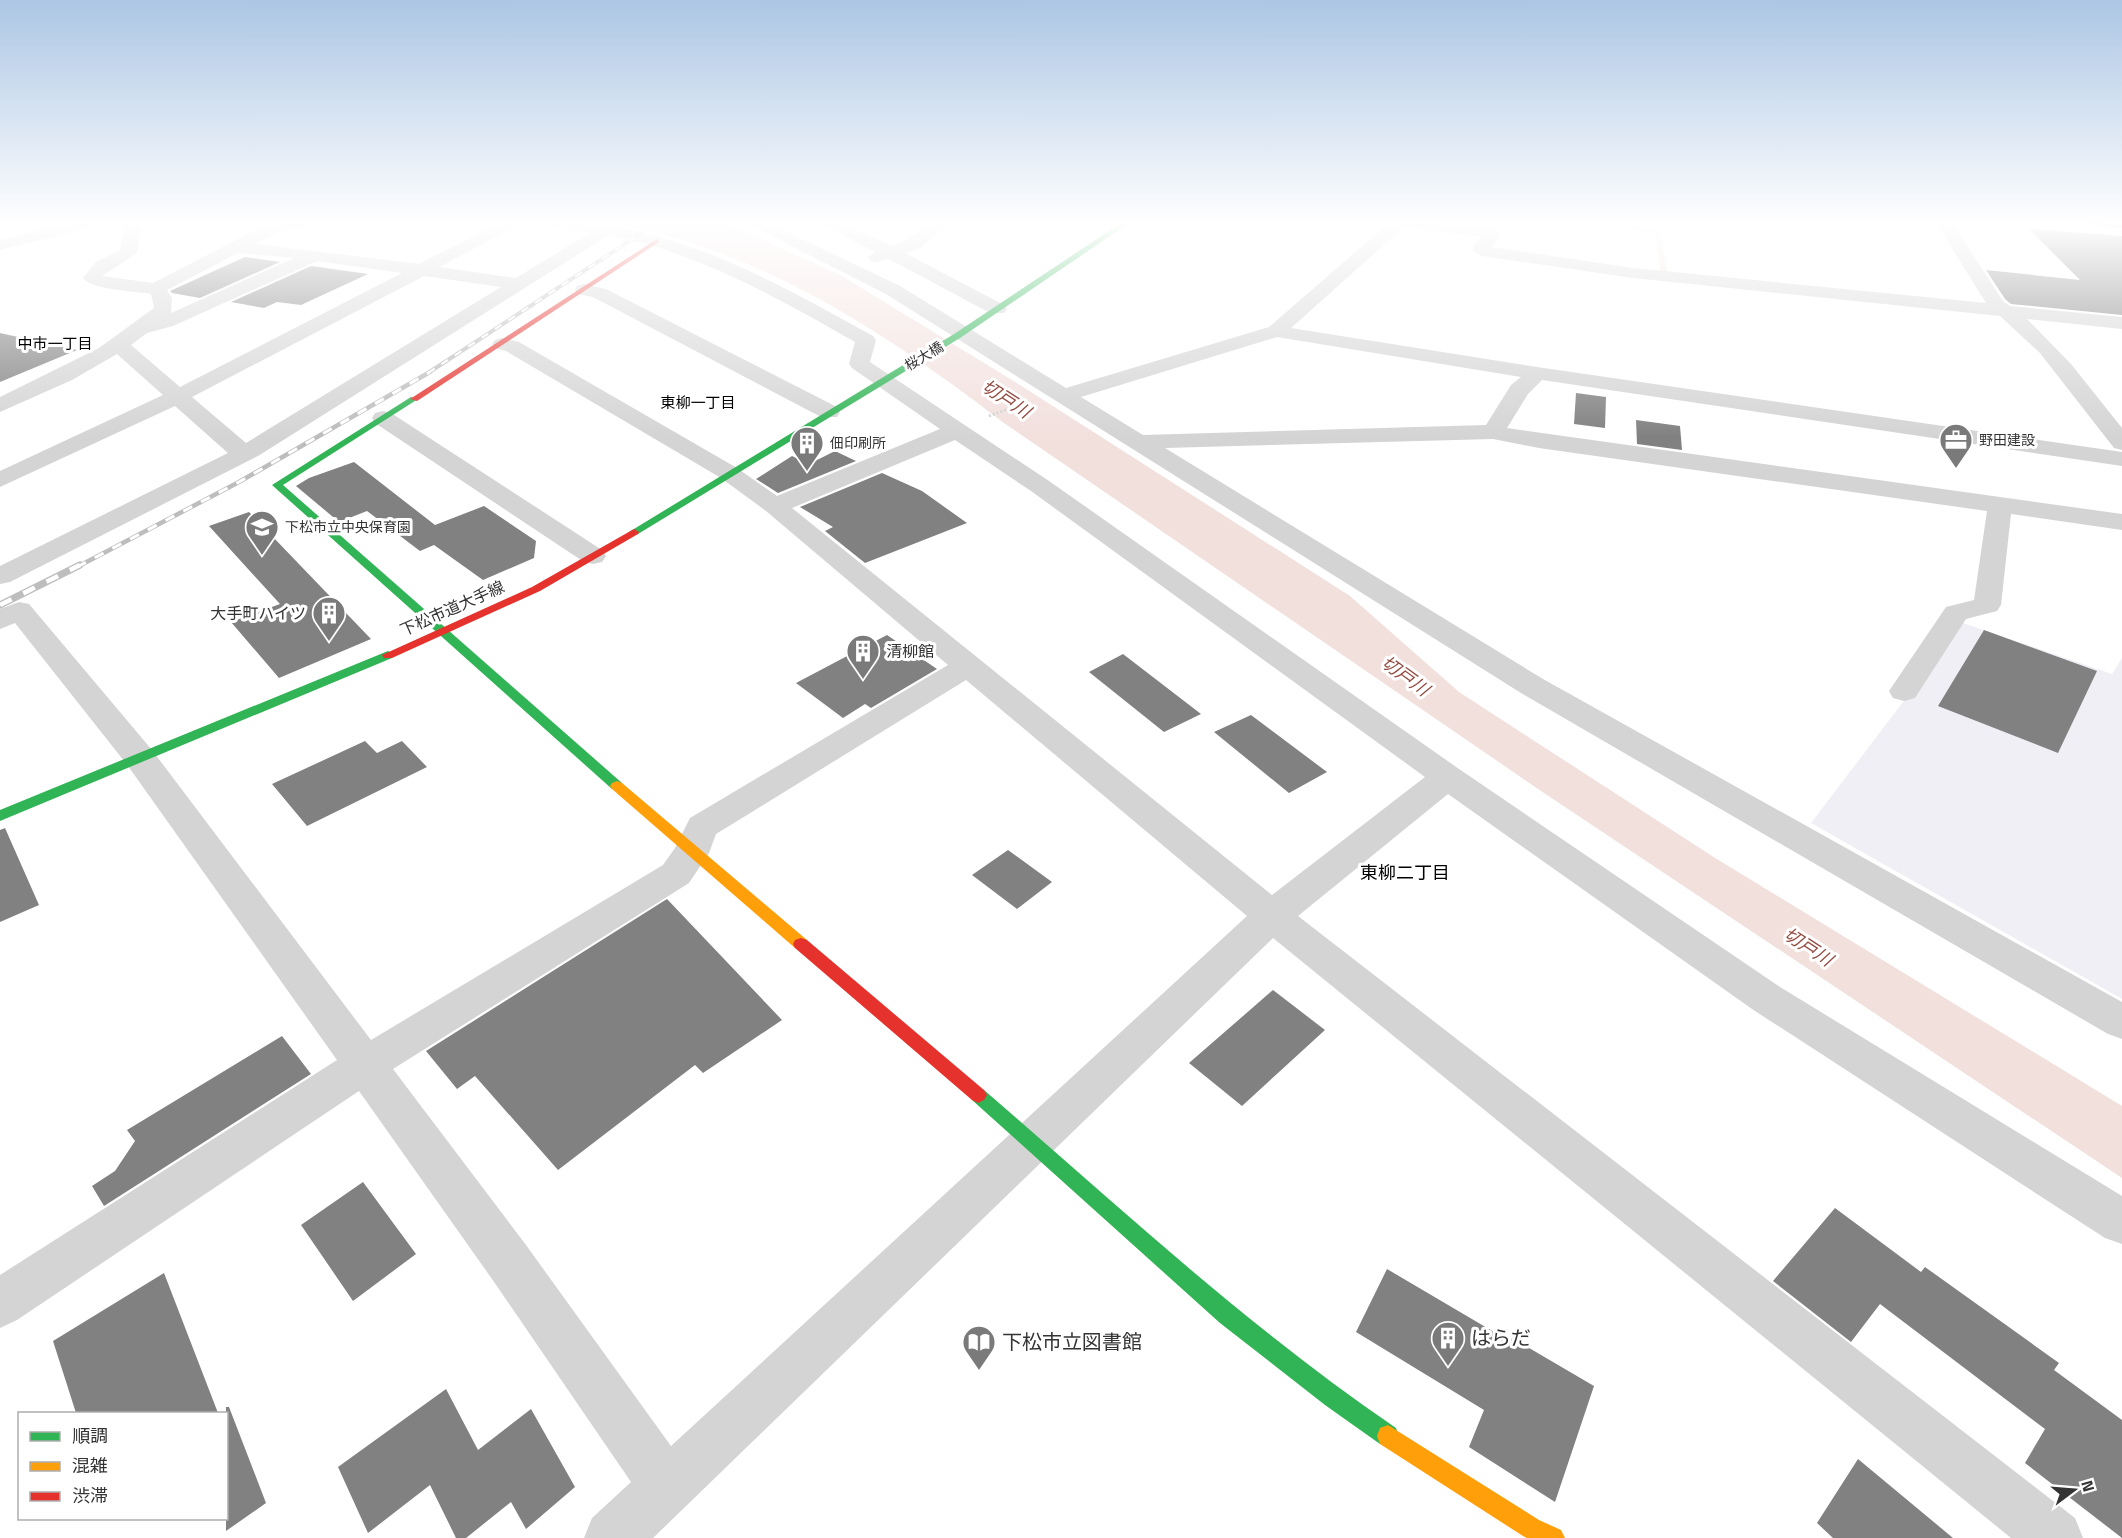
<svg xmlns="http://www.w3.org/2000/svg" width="2122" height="1538" viewBox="0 0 2122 1538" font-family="'Titillium Web','Noto Sans JP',sans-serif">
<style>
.green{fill:#f0eff6}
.water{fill:#f2e0dd}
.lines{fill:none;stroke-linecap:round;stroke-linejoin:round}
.stream{fill:#f2e0dd;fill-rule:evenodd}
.building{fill:#818181}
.path{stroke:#d1d1d1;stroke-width:3;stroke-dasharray:2 2;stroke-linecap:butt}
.street{fill:#d4d4d4;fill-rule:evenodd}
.fast{fill:#30b455;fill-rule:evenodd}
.slow{fill:#ff9f0a;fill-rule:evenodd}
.jam{fill:#e5322d;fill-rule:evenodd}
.rail-far2-casing{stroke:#bdbdbd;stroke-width:4}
.rail-far1-casing{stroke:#bdbdbd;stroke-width:4.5}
.rail-casing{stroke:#bdbdbd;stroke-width:7}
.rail-far2{stroke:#fff;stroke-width:2;stroke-dasharray:8;stroke-linecap:butt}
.rail-far1{stroke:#fff;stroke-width:3;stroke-dasharray:10;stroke-linecap:butt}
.rail{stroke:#fff;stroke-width:4.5;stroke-dasharray:13;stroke-linecap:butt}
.labels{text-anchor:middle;stroke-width:6;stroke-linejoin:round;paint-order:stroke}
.far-street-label{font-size:14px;fill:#333;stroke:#fff}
.far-poi-label{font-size:14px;fill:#333;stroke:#fff;text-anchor:start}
.far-neighbourhood-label{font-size:15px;fill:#000;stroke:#fff}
.street-label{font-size:16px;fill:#333;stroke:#fff}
.poi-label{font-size:16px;fill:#333;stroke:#fff;text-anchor:end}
.water-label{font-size:18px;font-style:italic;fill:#944c41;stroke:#fff}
.neighbourhood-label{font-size:18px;fill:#000;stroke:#fff}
.near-poi-label{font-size:20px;fill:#333;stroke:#fff;text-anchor:start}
</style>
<rect width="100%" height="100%" fill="#fff"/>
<!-- green -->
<path class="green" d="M 1963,623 L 2112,674 L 2122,658 L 2122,999 L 1811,823 Z"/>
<!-- water -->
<path class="water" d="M 599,221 L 721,221 L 842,276 L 1020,385 L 1350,596 L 1459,692 L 1712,856 L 2122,1106 L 2122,1178 L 1544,793 L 1004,423 C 886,332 749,242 599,221 Z"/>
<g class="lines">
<!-- stream -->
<path class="stream" d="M 1584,221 L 1602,221 L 1660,231 L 1667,271 L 1679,274 L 1676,276 L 1661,273 L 1655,233 Z"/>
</g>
<!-- building -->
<path class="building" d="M 2029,229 L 2122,236 L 2122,315 L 2011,304 L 2005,299 L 1986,270 L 2080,280 Z
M 245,257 L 280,262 L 200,298 L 172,293 L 170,291 Z
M 311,266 L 368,274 L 301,305 L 277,302 L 264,308 L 231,302 Z
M 0,333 L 77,350 L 0,382 Z
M 1576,393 L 1606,397 L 1605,428 L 1574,424 Z
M 1636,420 L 1680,426 L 1682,450 L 1637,444 Z
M 835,451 L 856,461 L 778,493 L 756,479 L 792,456 L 809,464 Z
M 354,462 L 435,525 L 484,506 L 536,541 L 534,558 L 483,580 L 434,545 L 420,551 L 367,511 L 339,522 L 296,486 L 309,478 Z
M 882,473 L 922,491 L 967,523 L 865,563 L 825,531 L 833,527 L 800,507 Z
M 249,512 L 371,639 L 279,678 L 231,622 L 280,604 L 209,526 Z
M 1984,630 L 2097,671 L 2058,753 L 1938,706 Z
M 887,635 L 937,669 L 871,708 L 865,704 L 843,718 L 796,683 Z
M 1123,654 L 1201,714 L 1164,732 L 1089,672 Z
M 1251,715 L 1327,772 L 1289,793 L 1214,732 Z
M 365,741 L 377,753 L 402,741 L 427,767 L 307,826 L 272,784 Z
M 5,828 L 39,905 L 0,922 L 0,830 Z
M 1008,850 L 1052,882 L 1017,909 L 972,875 Z
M 667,899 L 782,1020 L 703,1073 L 695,1065 L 558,1170 L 475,1076 L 457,1089 L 426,1051 Z
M 1273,990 L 1325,1030 L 1242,1106 L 1189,1063 Z
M 282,1036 L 311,1074 L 104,1206 L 92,1186 L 115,1171 L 135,1141 L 127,1130 Z
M 363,1182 L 416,1254 L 353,1301 L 301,1225 Z
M 1835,1208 L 1921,1272 L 1925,1267 L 2059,1363 L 2054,1370 L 2122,1420 L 2122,1538 L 2025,1463 L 2045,1429 L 1880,1304 L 1851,1342 L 1773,1281 Z
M 1387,1269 L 1511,1342 L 1512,1338 L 1594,1386 L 1555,1502 L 1469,1447 L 1484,1410 L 1356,1332 Z
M 164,1273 L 218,1413 L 76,1413 L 53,1341 Z
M 446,1389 L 478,1450 L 531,1409 L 575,1487 L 526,1529 L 511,1502 L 466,1538 L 456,1538 L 430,1485 L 368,1533 L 338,1467 Z
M 226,1407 L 229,1407 L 266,1503 L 226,1531 Z
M 1858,1459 L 1953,1538 L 1833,1538 L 1817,1523 Z"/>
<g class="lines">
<!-- path -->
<path class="path" d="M 989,416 L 1022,404"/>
<!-- street -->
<path class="street" d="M 75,221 L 105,221 L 103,224 L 0,250 L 0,240 Z
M 118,221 L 136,221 L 141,227 L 137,253 L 102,276 L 153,283 L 265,225 L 259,221 L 320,221 L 318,224 L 298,229 L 286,228 L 255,244 L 419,264 L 503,221 L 524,221 L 440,267 L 516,278 L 591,232 L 552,226 L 544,221 C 670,221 766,277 873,336 L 876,340 L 870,362 L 1049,481 L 1459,769 L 1780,987 L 2122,1196 L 2122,1244 L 2105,1238 L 1752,1009 L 1448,794 L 1298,916 L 2075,1518 L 2083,1538 L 2011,1538 L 1273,938 L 653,1538 L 584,1538 L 592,1518 L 631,1482 L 492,1279 L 359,1091 L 17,1320 L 0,1328 L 0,1275 L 337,1060 L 128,766 L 15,623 L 0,629 L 0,609 L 19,602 L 29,604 L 152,750 L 371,1040 L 663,865 L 675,848 L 690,818 L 948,665 L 766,511 L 721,478 L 506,351 L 495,348 L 492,344 L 495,340 L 502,338 L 519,342 L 737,468 L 777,496 L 940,429 L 852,368 L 849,364 L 855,342 C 776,297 699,253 609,235 L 258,456 L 10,582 L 0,584 L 0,566 L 228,453 L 175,406 L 0,487 L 0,471 L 163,395 L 117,354 L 72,380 L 0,412 L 0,397 L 99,348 L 154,308 L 151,294 C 135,291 92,290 83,278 L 96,262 L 120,250 L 124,228 ZM 238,253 L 294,258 L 171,313 L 172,298 L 167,290 ZM 317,261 L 402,273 L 180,387 L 131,345 L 147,333 L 173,326 ZM 424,276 L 501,287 L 246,443 L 192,397 ZM 955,440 L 1031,491 L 1425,777 L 1272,895 L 792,508 ZM 966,680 L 1247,916 L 671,1446 L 526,1245 L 393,1069 L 689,883 L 709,853 L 716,834 Z
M 742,221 L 764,221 L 900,286 L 1066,388 L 1269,327 L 1391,221 L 1437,221 L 1491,228 L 1497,229 L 1500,238 L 1491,247 L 1633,268 L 1986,303 L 1935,221 L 1951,221 L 2003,301 L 2010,306 L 2122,317 L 2122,329 L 2027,319 L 2071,364 L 2122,428 L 2122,450 L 2114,448 L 2040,353 L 2000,316 L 1633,278 L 1482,256 L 1473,251 L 1474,244 L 1482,237 L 1404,227 L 1291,328 L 1537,367 L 2122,452 L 2122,466 L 1542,380 L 1528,394 L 1507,428 L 2122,514 L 2122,530 L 2011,514 L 2001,605 L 1997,611 L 1966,619 L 1915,698 L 1904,701 L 1893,698 L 1889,691 L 1946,607 L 1974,600 L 1987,511 L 1539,448 L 1493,439 L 1165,448 L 1543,679 L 2122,1002 L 2122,1039 L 2108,1034 L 1521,693 L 886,294 ZM 1277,337 L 1521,377 L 1511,385 L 1486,425 L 1143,435 L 1081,397 Z
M 814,221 L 837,221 L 892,246 C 919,237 921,221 951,221 L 919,249 L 905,253 L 1004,305 L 1007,309 L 1004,313 L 990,313 L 889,259 L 877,262 L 871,261 L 868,257 L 875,252 Z
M 584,284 L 606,289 L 837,407 L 840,412 L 837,417 L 821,417 L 593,297 L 577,294 L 575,290 L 577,286 Z
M 383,411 L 391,413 L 602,550 L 606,556 L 602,562 L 593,564 L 584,562 L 375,423 L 372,418 L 375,413 Z"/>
<!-- fast -->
<path class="fast" d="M 1124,221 L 1132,221 L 960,338 L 638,534 L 630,534 L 629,532 L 954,334 Z
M 411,397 L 418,399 L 283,485 L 622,783 L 624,786 L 622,789 L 612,789 L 272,485 Z
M 388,651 L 394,655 L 392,658 L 0,821 L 0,810 Z
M 978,1087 L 984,1090 C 1119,1207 1248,1327 1396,1428 L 1399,1436 L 1396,1444 L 1388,1447 L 1380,1444 L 1325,1405 L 1220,1323 L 972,1100 L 969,1095 L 972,1090 Z"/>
<!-- slow -->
<path class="slow" d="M 617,781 L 622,783 L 807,940 L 809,944 L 807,948 L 801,950 L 795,948 L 612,789 L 610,786 L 612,783 Z
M 1388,1425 L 1539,1520 L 1561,1530 L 1565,1538 L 1527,1538 L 1523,1536 L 1380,1444 L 1377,1436 L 1380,1428 Z"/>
<!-- jam -->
<path class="jam" d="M 2072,221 L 2122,224 L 2122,228 L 2075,223 Z
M 657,239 L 659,242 L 417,401 L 410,399 Z
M 634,529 L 639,532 L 638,534 L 540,591 L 392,658 L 384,658 L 382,655 L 532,587 Z
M 801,938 L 807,940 L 984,1090 L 987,1095 L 984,1100 L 978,1103 L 972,1100 L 795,948 L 793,944 L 795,940 Z"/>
<defs>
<path id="rail-far2" d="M 428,373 L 660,221"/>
<path id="rail-far1" d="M 77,567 L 239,482 L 430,372"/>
<path id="rail" d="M 0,605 L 80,565"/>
</defs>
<!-- rail-far2 casing -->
<use href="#rail-far2" class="rail-far2-casing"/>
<!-- rail-far1 casing -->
<use href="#rail-far1" class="rail-far1-casing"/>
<!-- rail casing -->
<use href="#rail" class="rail-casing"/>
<!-- rail-far2 -->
<use href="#rail-far2" class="rail-far2"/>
<!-- rail-far1 -->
<use href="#rail-far1" class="rail-far1"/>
<!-- rail -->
<use href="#rail" class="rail"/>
</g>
<!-- sky -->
<linearGradient id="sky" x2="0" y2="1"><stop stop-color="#acc6e4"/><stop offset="0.51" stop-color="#fff"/><stop offset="1" stop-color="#fff" stop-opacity="0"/></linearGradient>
<rect width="2122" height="437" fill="url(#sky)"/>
<!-- icons -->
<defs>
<symbol id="office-pin" viewBox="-11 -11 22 30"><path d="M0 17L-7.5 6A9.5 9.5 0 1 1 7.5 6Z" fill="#7a7a7a" stroke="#fff"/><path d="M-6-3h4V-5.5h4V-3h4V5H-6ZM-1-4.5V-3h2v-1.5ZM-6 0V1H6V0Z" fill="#fff"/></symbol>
<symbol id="building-pin" viewBox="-11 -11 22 30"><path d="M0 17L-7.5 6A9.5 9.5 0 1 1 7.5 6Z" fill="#7a7a7a" stroke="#fff"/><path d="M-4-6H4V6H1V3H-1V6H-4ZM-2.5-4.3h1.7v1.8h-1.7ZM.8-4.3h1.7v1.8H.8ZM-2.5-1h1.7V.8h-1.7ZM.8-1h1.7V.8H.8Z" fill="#fff"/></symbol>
<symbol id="school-pin" viewBox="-11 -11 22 30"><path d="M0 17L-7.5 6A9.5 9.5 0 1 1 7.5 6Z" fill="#7a7a7a" stroke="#fff"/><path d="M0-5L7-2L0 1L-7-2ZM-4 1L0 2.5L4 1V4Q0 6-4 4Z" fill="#fff"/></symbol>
<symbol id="library-pin" viewBox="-11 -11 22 30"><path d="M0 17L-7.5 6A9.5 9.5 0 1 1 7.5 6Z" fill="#7a7a7a" stroke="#fff"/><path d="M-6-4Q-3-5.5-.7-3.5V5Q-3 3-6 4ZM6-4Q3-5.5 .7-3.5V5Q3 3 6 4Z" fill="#fff"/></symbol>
</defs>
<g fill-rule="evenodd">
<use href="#office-pin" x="1937" y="421" width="38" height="52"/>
<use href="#building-pin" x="788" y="424" width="38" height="52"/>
<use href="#school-pin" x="243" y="508" width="38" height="52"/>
<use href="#building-pin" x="310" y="594" width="38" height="52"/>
<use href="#building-pin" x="844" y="632" width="38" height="52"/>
<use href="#building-pin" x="1429" y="1319" width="38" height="52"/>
<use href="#library-pin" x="960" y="1323" width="38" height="52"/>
</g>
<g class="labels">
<!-- far-street labels -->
<g class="far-street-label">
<text transform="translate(924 356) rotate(-31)" y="5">桜大橋</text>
</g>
<!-- far-poi labels -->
<g class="far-poi-label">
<text x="1979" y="445">野田建設</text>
<text x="830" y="448">佃印刷所</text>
<text x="285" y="532">下松市立中央保育園</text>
</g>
<!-- far-neighbourhood labels -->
<g class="far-neighbourhood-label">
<text x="55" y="349">中市一丁目</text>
<text x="698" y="408">東柳一丁目</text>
</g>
<!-- street labels -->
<g class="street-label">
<text transform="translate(452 608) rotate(-24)" y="6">下松市道大手線</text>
</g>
<!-- poi labels -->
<g class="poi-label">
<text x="306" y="619">大手町ハイツ</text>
<text x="886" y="657" text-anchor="start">清柳館</text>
</g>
<!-- water labels -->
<g class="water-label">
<text transform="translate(1006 399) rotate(33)" y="6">切戸川</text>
<text transform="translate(1405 676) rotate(36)" y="6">切戸川</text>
<text transform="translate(1808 947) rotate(33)" y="6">切戸川</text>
</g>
<!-- neighbourhood labels -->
<g class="neighbourhood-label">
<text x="1405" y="879">東柳二丁目</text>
</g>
<!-- near-poi labels -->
<g class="near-poi-label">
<text x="1471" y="1345">はらだ</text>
<text x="1002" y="1349">下松市立図書館</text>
</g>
</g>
<!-- legend -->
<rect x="18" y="1412" width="210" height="108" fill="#ffffff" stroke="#adadad" stroke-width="1.5"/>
<rect x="30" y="1432" width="30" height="9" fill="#30b455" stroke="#adadad" stroke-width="1.5"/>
<text x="72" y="1442" font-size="18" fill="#333333">順調</text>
<rect x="30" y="1462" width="30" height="9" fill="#ff9f0a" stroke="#adadad" stroke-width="1.5"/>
<text x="72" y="1472" font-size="18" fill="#333333">混雑</text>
<rect x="30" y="1492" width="30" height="9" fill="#e5322d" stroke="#adadad" stroke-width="1.5"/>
<text x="72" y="1502" font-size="18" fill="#333333">渋滞</text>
<!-- north arrow -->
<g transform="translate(2074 1490) rotate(74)" stroke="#ffffff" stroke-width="4.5" paint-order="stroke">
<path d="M0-4.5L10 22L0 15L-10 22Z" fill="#333333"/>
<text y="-9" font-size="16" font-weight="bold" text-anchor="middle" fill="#333333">N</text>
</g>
</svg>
